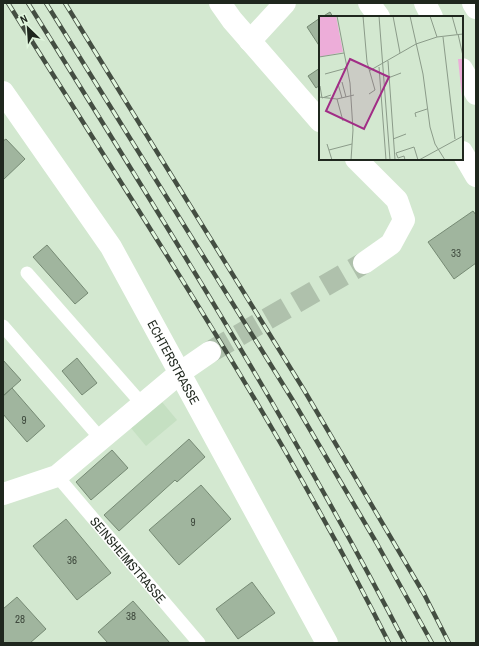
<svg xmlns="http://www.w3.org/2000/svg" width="479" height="646" viewBox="0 0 479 646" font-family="'Archivo Narrow',sans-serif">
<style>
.built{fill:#c5e0c2}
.building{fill:#a0b59e;stroke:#768a74}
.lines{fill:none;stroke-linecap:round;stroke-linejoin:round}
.minor-tunnel{stroke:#afc1ac;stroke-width:22;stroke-dasharray:22 11;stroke-linecap:butt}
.service{stroke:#fff;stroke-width:13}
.minor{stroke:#fff;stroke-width:22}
.primary{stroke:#fff;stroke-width:22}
.rail-casing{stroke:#444e42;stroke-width:4.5}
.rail{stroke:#e0f6dd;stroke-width:3;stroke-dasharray:9;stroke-linecap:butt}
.labels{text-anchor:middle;stroke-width:3;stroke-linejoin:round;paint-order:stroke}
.number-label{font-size:11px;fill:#3f4a3e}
.street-label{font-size:13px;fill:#1f271e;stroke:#e0f6dd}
.inset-road{fill:none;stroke:#8b9b89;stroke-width:1}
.view{fill:#a12d86;fill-opacity:0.15;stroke:#a12d86;stroke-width:2}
.inset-edge{fill:none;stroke:#1f271e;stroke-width:2}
</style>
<rect width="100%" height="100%" fill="#d3e8d0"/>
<!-- built -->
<path class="built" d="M 162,402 L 177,420 L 146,446 L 131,428 Z"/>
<!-- building -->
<path class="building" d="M 330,12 L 333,17 L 322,17 Z
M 320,18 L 320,47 L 307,27 Z
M 320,68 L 320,85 L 316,88 L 308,76 Z
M 6,139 L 25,159 L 3,180 L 3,141 Z
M 473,211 L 476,215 L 476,263 L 454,279 L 428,242 Z
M 47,245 L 88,293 L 75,304 L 33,257 Z
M 77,358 L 97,383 L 82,395 L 62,371 Z
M 3,360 L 21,380 L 3,396 Z
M 12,388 L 45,426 L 27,442 L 3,414 L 3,396 Z
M 189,439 L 205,457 L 177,482 L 175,480 L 119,531 L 104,515 Z
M 112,450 L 128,468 L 91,500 L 76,482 Z
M 201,485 L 231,519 L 179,565 L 149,530 Z
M 66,519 L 111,573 L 77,600 L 33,546 Z
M 252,582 L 275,613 L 238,639 L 216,609 Z
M 17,597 L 46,629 L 30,643 L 3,643 L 3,609 Z
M 133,601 L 170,643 L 108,643 L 98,632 Z"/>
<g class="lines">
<!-- minor-tunnel -->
<path class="minor-tunnel" d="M 210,352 L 364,263"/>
<!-- service -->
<g class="service">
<path d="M 27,273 L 142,404"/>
<path d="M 3,326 L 101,439"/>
<path id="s1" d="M 57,476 L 199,643"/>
</g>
<!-- minor -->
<g class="minor">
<path d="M 220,3 L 232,20 L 320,121"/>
<path d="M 369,3 L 379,17"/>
<path d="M 473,3 L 476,8"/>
<path d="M 250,41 L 285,3"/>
<path id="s2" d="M 3,92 L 111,247 L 327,643"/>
<path d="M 462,152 L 476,176"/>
<path d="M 356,159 L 397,200 L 404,220 L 391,244 L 364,263"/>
<path d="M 3,494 L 57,476 L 181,372 L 210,352"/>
</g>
<!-- primary -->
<path class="primary" d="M 425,3 L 432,17
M 462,69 L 476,94"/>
<defs>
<path id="rail" d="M 8,3 C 139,213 278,421 389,643
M 28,3 C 159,213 291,423 405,643
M 46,3 L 292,399 L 376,542 L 432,643
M 65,3 L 304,390 L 424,594 L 449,643"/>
</defs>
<!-- rail casing -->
<use href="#rail" class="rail-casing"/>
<!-- rail -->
<use href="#rail" class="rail"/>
</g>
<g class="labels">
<!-- number labels -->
<g class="number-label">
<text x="456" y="257">33</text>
<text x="24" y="424">9</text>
<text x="193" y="526">9</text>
<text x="72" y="564">36</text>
<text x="131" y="620">38</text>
<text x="20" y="623">28</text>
</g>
<!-- street labels -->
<g class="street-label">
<text dy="5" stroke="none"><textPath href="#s2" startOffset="320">ECHTERSTRASSE</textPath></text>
<text dy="5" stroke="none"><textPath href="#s1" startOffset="110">SEINSHEIMSTRASSE</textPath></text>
</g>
</g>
<!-- overview -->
<g transform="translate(319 16)">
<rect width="144" height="144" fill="#d3e8d0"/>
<path d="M 0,0 L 17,0 L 24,36 L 0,41 ZM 139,43 L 144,43 L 144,91 Z" fill="#edadd9"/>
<path class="inset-road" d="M 18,0 L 31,67 L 34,114 L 32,144M 44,0 L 48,46 L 56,74 L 50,78M 60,0 L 71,144M 74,0 L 81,37M 91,0 L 104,58 L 111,111 L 116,128 L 126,144M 111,0 L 118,21M 133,0 L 138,18M 139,18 L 144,40M 124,21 L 136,123M 0,41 L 25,37M 69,45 L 76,144M 60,51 L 67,144M 50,55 L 97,28 L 118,21 L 144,18M 6,58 L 28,52M 69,62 L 82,57M 23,66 L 27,81M 19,68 L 23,82M 1,70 L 3,82 L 12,79M 0,81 L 18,83 L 35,79M 18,83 L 24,105M 97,101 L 96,97 L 108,93M 74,123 L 87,118M 8,128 L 13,144M 10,134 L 33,128M 86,144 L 85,140 L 79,142 L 77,137 L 95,131 L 99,144M 100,144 L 144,120"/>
<path class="view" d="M 31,43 L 70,61 L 45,113 L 7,95 Z"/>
<rect width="144" height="144" class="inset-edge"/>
</g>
<!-- border -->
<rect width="479" height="646" fill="none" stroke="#1f271e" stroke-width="8"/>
<!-- north arrow -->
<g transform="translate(28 28) rotate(335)" stroke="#e0f6dd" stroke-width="3" paint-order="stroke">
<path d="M0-3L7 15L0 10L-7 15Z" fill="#1f271e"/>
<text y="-6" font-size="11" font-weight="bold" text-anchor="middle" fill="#1f271e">N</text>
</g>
</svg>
